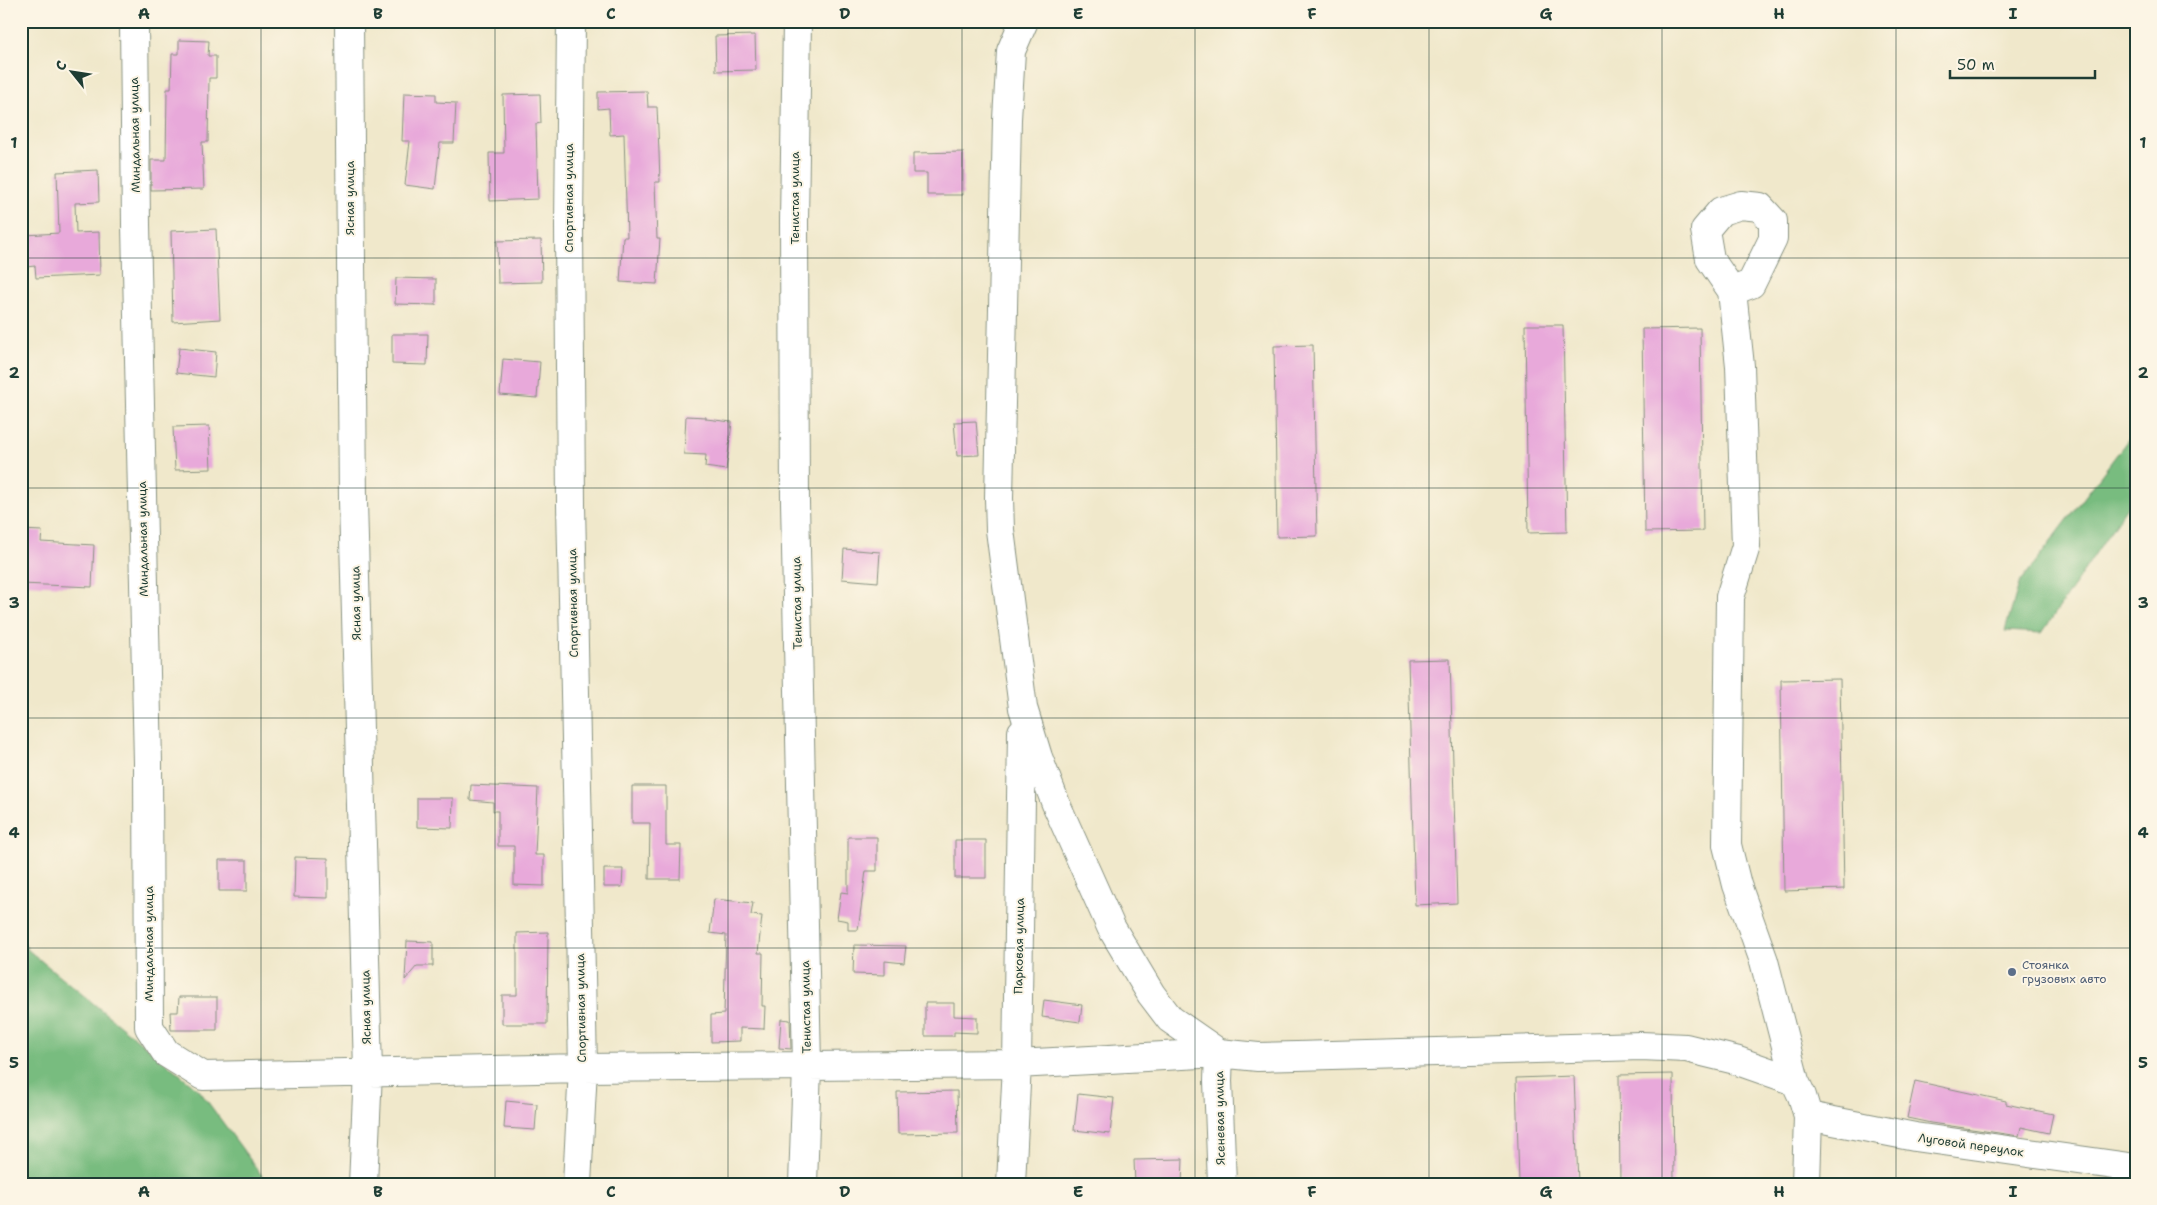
<svg xmlns="http://www.w3.org/2000/svg" width="2157" height="1205" viewBox="0 0 2157 1205" font-family="'Shantell Sans',sans-serif">
<style>
.forest{fill:#78bc7f;stroke:#4c7c5a}
.building{fill:#e8a9da}
.lines{fill:none;stroke-linecap:round;stroke-linejoin:round}
.minor-casing{stroke:#889280;stroke-width:30}
.minor{stroke:#fff;stroke-width:28}
.grid{fill:none;stroke:#1f3d34;stroke-width:1;stroke-opacity:0.55}
.service-dot{fill:#5c6f8a;stroke:#fcf5e5;stroke-width:2}
.labels{text-anchor:middle;stroke-width:4;stroke-linejoin:round;paint-order:stroke}
.street-label{font-size:12px;fill:#1f3d34;stroke:#fcf5e5}
.service-label{font-size:12px;fill:#4e5e75;stroke:#fcf5e5;text-anchor:start}
.neatline{fill:none;stroke:#1f3d34;stroke-width:2}
.grid-label{font-size:16px;text-anchor:middle;font-weight:bold;fill:#1f3d34}
</style>
<rect width="100%" height="100%" fill="#fcf5e5"/>
<filter id="ink" filterUnits="userSpaceOnUse"><feTurbulence type="fractalNoise" baseFrequency=".02" numOctaves="2"/><feDisplacementMap in="SourceGraphic" scale="10" xChannelSelector="R" yChannelSelector="G"/><feConvolveMatrix kernelMatrix="1 2 1 2 8 2 1 2 1" color-interpolation-filters="sRGB"/></filter>
<filter id="wash" filterUnits="userSpaceOnUse"><feTurbulence type="fractalNoise" baseFrequency=".0096" numOctaves="4" result="noise"/><feDisplacementMap in="SourceGraphic" scale="20" xChannelSelector="R" yChannelSelector="G"/><feGaussianBlur stdDeviation="1.12" result="paint"/><feColorMatrix in="noise" values="0 0 0 0 0 0 0 0 0 0 0 0 0 0 0 0 0 1.4 0 .05"/><feComposite in="paint" operator="in"/></filter>
<g filter="url(#wash)">
<rect width="100%" height="100%" fill="#f0e8cb"/>
<!-- forest -->
<path class="forest" d="M 2136,429 L 2136,493 L 2042,633 L 2005,631 L 2019,584 Z
M 21,939 L 28,950 L 199,1090 L 268,1184 L 21,1184 Z"/>
<g id="blocks">
<!-- building -->
<path class="building" d="M 755,35 L 756,70 L 716,71 L 715,36 Z
M 179,40 L 209,41 L 208,56 L 216,56 L 216,78 L 209,78 L 208,142 L 202,142 L 204,189 L 151,190 L 151,160 L 166,160 L 167,89 L 171,89 L 172,54 L 179,54 Z
M 647,91 L 648,107 L 657,107 L 659,152 L 660,182 L 655,182 L 657,239 L 660,239 L 657,284 L 620,282 L 623,237 L 627,237 L 624,134 L 610,135 L 609,108 L 598,109 L 598,92 Z
M 404,93 L 436,94 L 436,102 L 456,103 L 454,143 L 440,143 L 435,189 L 405,185 L 410,141 L 402,141 Z
M 540,94 L 541,123 L 536,124 L 538,199 L 490,201 L 489,153 L 504,153 L 503,95 Z
M 963,152 L 963,195 L 927,195 L 927,173 L 913,173 L 913,153 Z
M 98,170 L 99,202 L 75,203 L 76,233 L 99,232 L 100,275 L 36,278 L 35,266 L 26,267 L 25,235 L 59,233 L 57,172 Z
M 216,229 L 220,319 L 173,322 L 171,231 Z
M 541,240 L 542,282 L 498,283 L 497,241 Z
M 396,278 L 436,279 L 436,305 L 395,304 Z
M 1525,325 L 1563,325 L 1567,532 L 1528,533 Z
M 1700,328 L 1703,531 L 1645,532 L 1642,329 Z
M 392,334 L 428,334 L 427,365 L 392,364 Z
M 1313,345 L 1317,536 L 1277,537 L 1274,346 Z
M 179,348 L 216,352 L 214,377 L 176,373 Z
M 503,359 L 540,362 L 537,398 L 500,395 Z
M 686,416 L 706,417 L 706,419 L 732,422 L 726,470 L 705,467 L 706,455 L 684,454 Z
M 976,421 L 979,455 L 957,456 L 954,422 Z
M 209,426 L 211,469 L 175,470 L 173,427 Z
M 21,530 L 42,531 L 41,542 L 94,545 L 92,587 L 21,584 Z
M 844,549 L 880,552 L 878,582 L 842,579 Z
M 1450,659 L 1457,903 L 1415,905 L 1408,660 Z
M 1840,679 L 1844,889 L 1784,891 L 1781,680 Z
M 471,785 L 538,788 L 535,855 L 544,855 L 544,886 L 514,885 L 514,846 L 498,846 L 498,811 L 493,811 L 493,802 L 470,800 Z
M 632,786 L 666,786 L 666,845 L 681,845 L 680,879 L 649,879 L 650,823 L 632,823 Z
M 417,798 L 453,798 L 452,828 L 417,827 Z
M 848,837 L 877,837 L 877,871 L 866,871 L 858,930 L 848,930 L 848,921 L 837,919 L 841,892 L 848,893 Z
M 955,840 L 986,840 L 986,878 L 955,878 Z
M 295,857 L 328,858 L 328,898 L 294,897 Z
M 219,860 L 247,860 L 247,891 L 219,891 Z
M 604,869 L 623,869 L 622,887 L 604,887 Z
M 714,899 L 753,903 L 751,915 L 762,916 L 758,953 L 763,953 L 762,1006 L 765,1006 L 764,1029 L 740,1028 L 740,1041 L 711,1042 L 711,1015 L 724,1014 L 726,935 L 710,933 Z
M 548,932 L 547,1024 L 502,1024 L 502,995 L 517,995 L 517,933 Z
M 407,941 L 433,942 L 433,966 L 417,966 L 405,980 Z
M 854,945 L 906,946 L 904,963 L 885,961 L 885,975 L 853,974 Z
M 179,997 L 217,997 L 217,1030 L 171,1030 L 170,1012 L 178,1012 Z
M 1044,1000 L 1082,1005 L 1080,1022 L 1042,1017 Z
M 925,1003 L 954,1003 L 954,1016 L 977,1017 L 977,1033 L 954,1032 L 954,1036 L 925,1036 Z
M 781,1019 L 790,1020 L 791,1049 L 779,1048 Z
M 1673,1074 L 1674,1184 L 1620,1184 L 1619,1075 Z
M 1574,1076 L 1578,1184 L 1519,1184 L 1516,1078 Z
M 1915,1081 L 2006,1101 L 2006,1104 L 2053,1114 L 2049,1133 L 2021,1127 L 2019,1136 L 1931,1123 L 1907,1118 Z
M 957,1091 L 958,1133 L 898,1134 L 897,1092 Z
M 1078,1094 L 1114,1098 L 1110,1134 L 1074,1130 Z
M 506,1101 L 537,1104 L 535,1130 L 504,1128 Z
M 1183,1159 L 1182,1184 L 1135,1184 L 1134,1160 Z"/>
</g>
</g>
<g filter="url(#ink)">
<use href="#blocks" fill-opacity="0" stroke="#889280" stroke-width="1"/>
<g class="lines">
<defs>
<path id="minor" d="M 134,21 L 136,225 L 148,763 L 149,1027 L 166,1053 L 203,1076 L 583,1068 L 1017,1064 L 1219,1053 L 1258,1057 L 1297,1056 L 1641,1046 L 1686,1048 L 1735,1060 L 1795,1081
M 349,21 L 353,501 L 368,1072 L 363,1184
M 571,21 L 569,226 L 571,505 L 583,1068 L 577,1184
M 797,21 L 794,221 L 795,502 L 807,1066 L 803,1184
M 1024,21 L 1011,51 L 1007,119 L 999,498 L 1000,530 L 1023,708 L 1038,757 L 1056,804 L 1111,927 L 1151,994 L 1170,1019 L 1219,1053
M 1732,291 L 1751,284 L 1773,239 L 1773,221 L 1760,207 L 1741,205 L 1721,211 L 1705,230 L 1710,259 L 1732,291 L 1740,366 L 1746,546 L 1730,597 L 1727,845 L 1737,885 L 1764,961 L 1795,1081 L 1802,1096 L 1808,1116 L 1806,1184
M 1219,1053 L 1218,1081 L 1222,1184
M 1808,1116 L 1915,1137 L 2136,1168
M 1011,1184 L 1017,1064 L 1022,732"/>
</defs>
<!-- minor casing -->
<use href="#minor" class="minor-casing"/>
<!-- minor -->
<use href="#minor" class="minor"/>
</g>
</g>
<!-- grid -->
<path class="grid" d="M 261,21 L 261,1184M 495,21 L 495,1184M 728,21 L 728,1184M 962,21 L 962,1184M 1195,21 L 1195,1184M 1429,21 L 1429,1184M 1662,21 L 1662,1184M 1896,21 L 1896,1184M 21,258 L 2136,258M 21,488 L 2136,488M 21,718 L 2136,718M 21,948 L 2136,948"/>
<!-- markers -->
<circle class="service-dot" cx="2012" cy="972" r="5"/>
<g class="labels">
<!-- street labels -->
<g class="street-label">
<text transform="translate(135 135) rotate(-91)" y="4">Миндальная улица</text>
<text transform="translate(350 198) rotate(-90)" y="4">Ясная улица</text>
<text transform="translate(569 198) rotate(-90)" y="4">Спортивная улица</text>
<text transform="translate(795 198) rotate(-90)" y="4">Тенистая улица</text>
<text transform="translate(143 539) rotate(-91)" y="4">Миндальная улица</text>
<text transform="translate(356 603) rotate(-91)" y="4">Ясная улица</text>
<text transform="translate(573 603) rotate(-91)" y="4">Спортивная улица</text>
<text transform="translate(797 603) rotate(-91)" y="4">Тенистая улица</text>
<text transform="translate(149 944) rotate(-90)" y="4">Миндальная улица</text>
<text transform="translate(1019 946) rotate(-89)" y="4">Парковая улица</text>
<text transform="translate(366 1007) rotate(-91)" y="4">Ясная улица</text>
<text transform="translate(806 1007) rotate(-91)" y="4">Тенистая улица</text>
<text transform="translate(581 1008) rotate(-91)" y="4">Спортивная улица</text>
<text transform="translate(1220 1118) rotate(-91)" y="4">Ясеневая улица</text>
<text transform="translate(1971 1145) rotate(8)" y="4">Луговой переулок</text>
</g>
<!-- service labels -->
<g class="service-label">
<text x="2022" y="969">Стоянка<tspan x="2022" dy="14">грузовых авто</tspan></text>
</g>
</g>
<!-- margin -->
<rect width="2157" height="1205" fill="none" stroke="#fcf5e5" stroke-width="55"/>
<!-- north arrow -->
<g transform="translate(72 72) rotate(300)" stroke="#fcf5e5" stroke-width="4" paint-order="stroke">
<path d="M0-4L9 19L0 12L-9 19Z" fill="#1f3d34"/>
<text y="-8" font-size="14" font-weight="bold" text-anchor="middle" fill="#1f3d34">С</text>
</g>
<!-- scale -->
<path d="M1950 70v8h145v-8" fill="none" stroke="#1f3d34" stroke-width="2.5"/>
<text x="1957" y="70" font-size="15" fill="#1f3d34" stroke="#fcf5e5" stroke-width="4" paint-order="stroke">50 m</text>
<rect x="28" y="28" width="2102" height="1150" class="neatline"/>
<g class="grid-label">
<text x="144" y="19">A</text>
<text x="378" y="19">B</text>
<text x="611" y="19">C</text>
<text x="845" y="19">D</text>
<text x="1078" y="19">E</text>
<text x="1312" y="19">F</text>
<text x="1546" y="19">G</text>
<text x="1779" y="19">H</text>
<text x="2013" y="19">I</text>
<text x="14" y="148">1</text>
<text x="2143" y="148">1</text>
<text x="14" y="378">2</text>
<text x="2143" y="378">2</text>
<text x="14" y="608">3</text>
<text x="2143" y="608">3</text>
<text x="14" y="838">4</text>
<text x="2143" y="838">4</text>
<text x="14" y="1068">5</text>
<text x="2143" y="1068">5</text>
<text x="144" y="1197">A</text>
<text x="378" y="1197">B</text>
<text x="611" y="1197">C</text>
<text x="845" y="1197">D</text>
<text x="1078" y="1197">E</text>
<text x="1312" y="1197">F</text>
<text x="1546" y="1197">G</text>
<text x="1779" y="1197">H</text>
<text x="2013" y="1197">I</text>
</g>
</svg>
